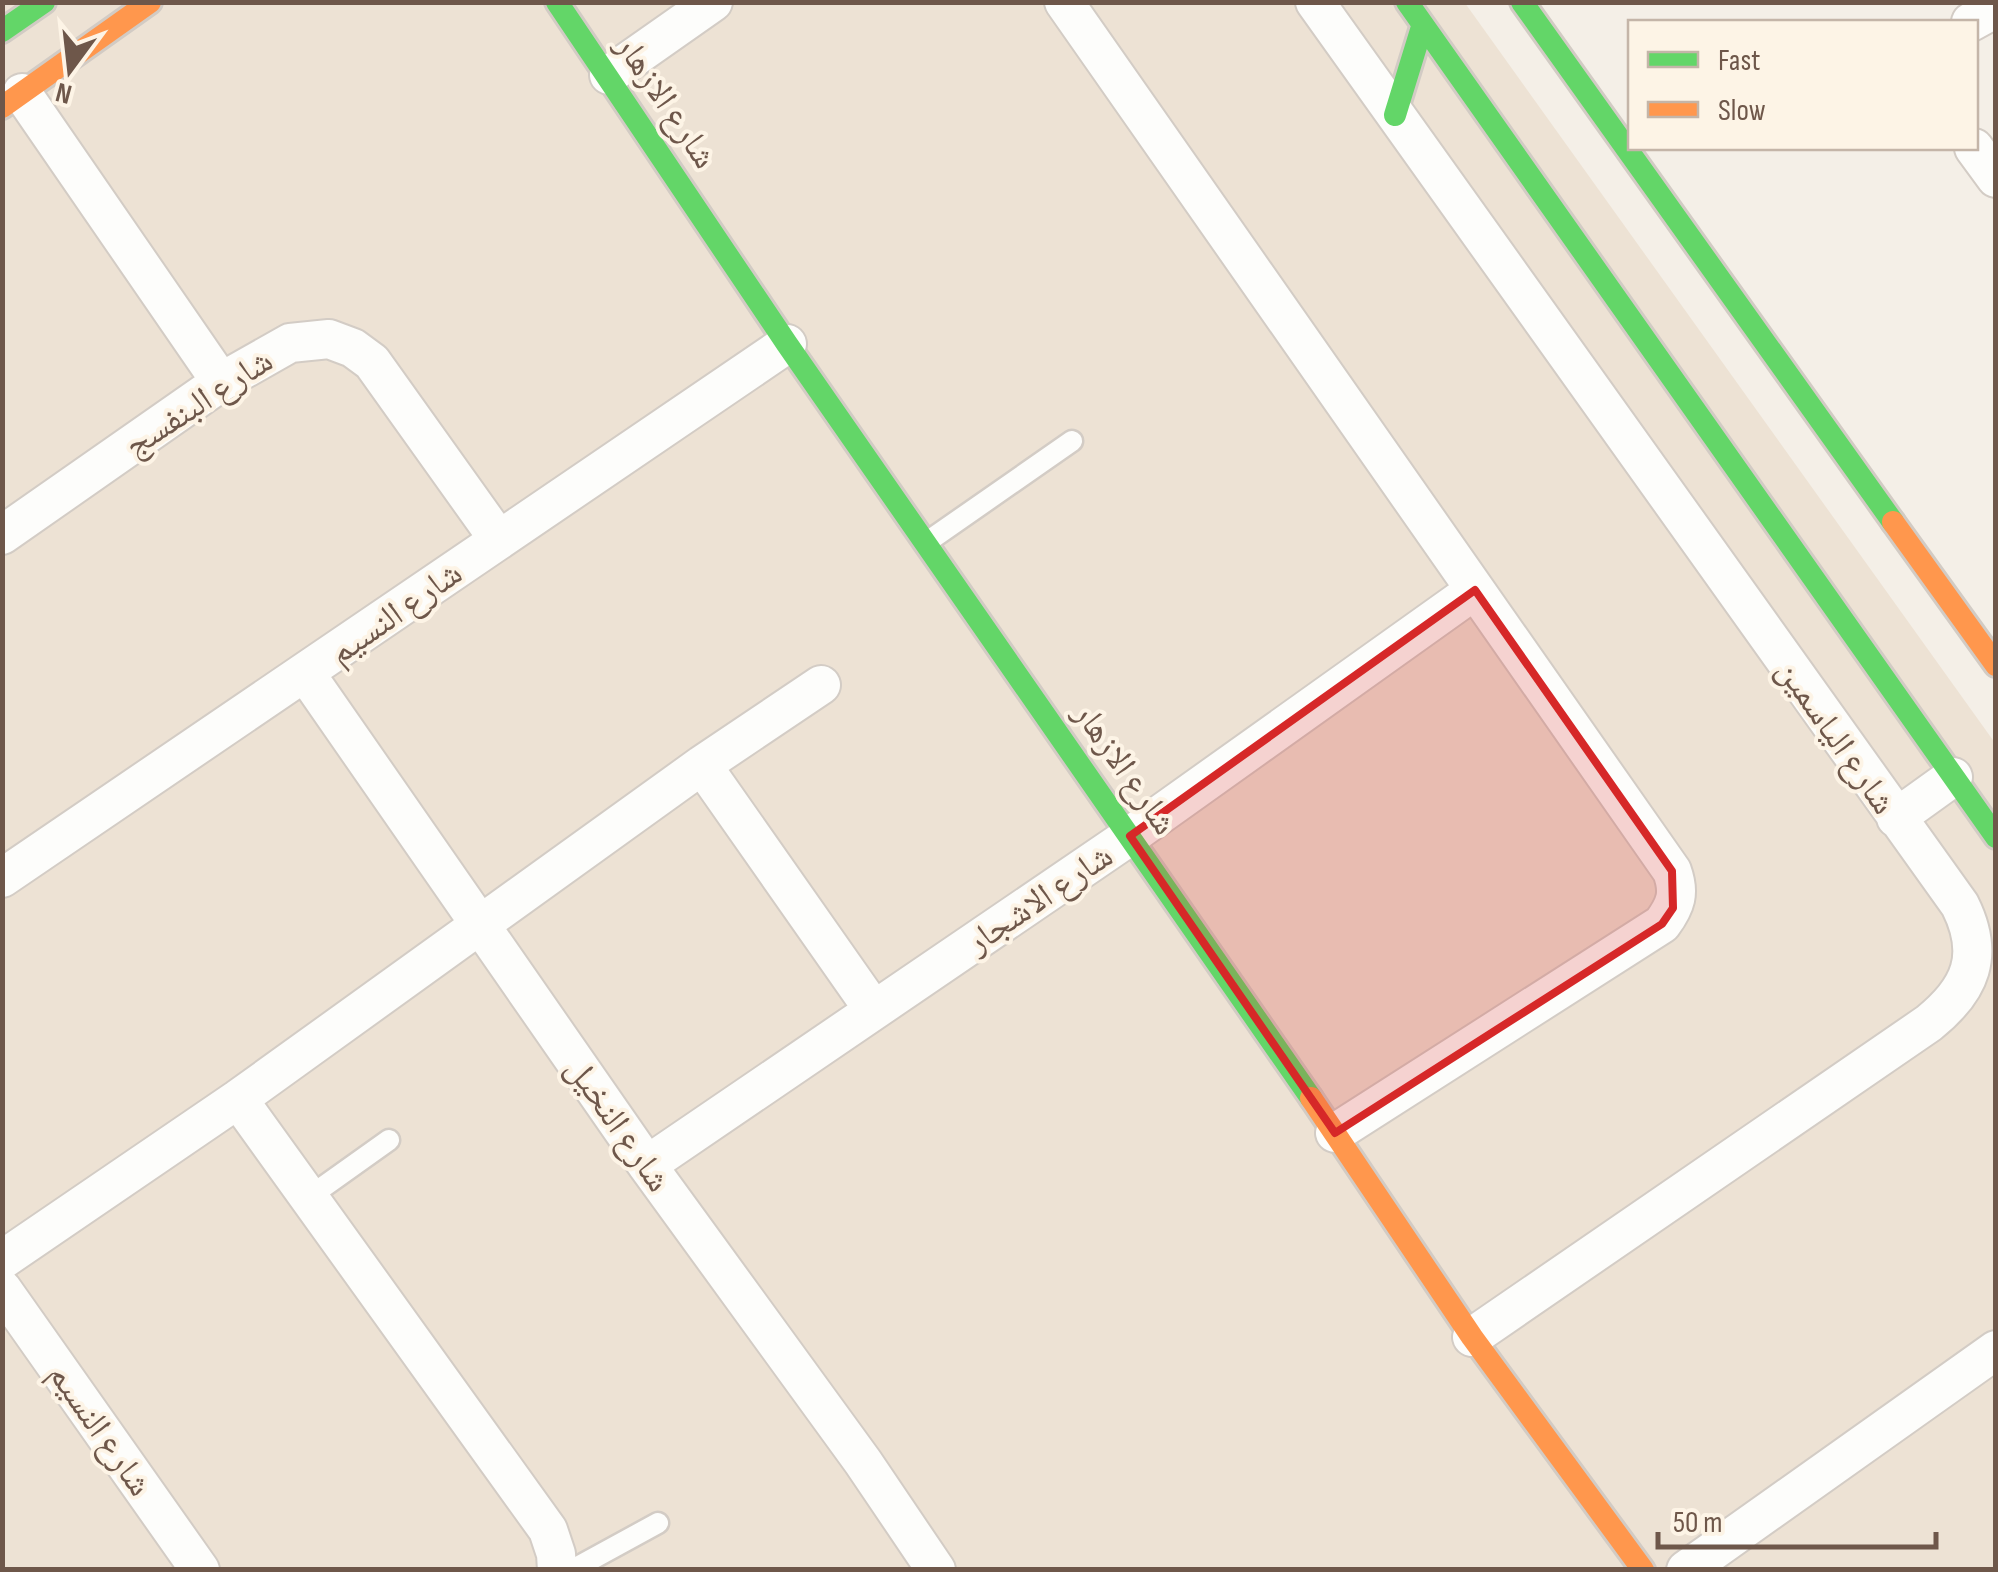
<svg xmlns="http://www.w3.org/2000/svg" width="1998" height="1572" viewBox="0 0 1998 1572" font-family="'Sofia Sans Condensed','Noto Naskh Arabic',sans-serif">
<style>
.residential{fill:#ede2d4}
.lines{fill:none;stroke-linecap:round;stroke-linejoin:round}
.lane-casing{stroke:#d3ccc5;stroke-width:25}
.street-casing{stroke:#d3ccc5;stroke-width:42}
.fast-casing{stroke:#d2cbc4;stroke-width:28}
.slow-casing{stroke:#d2cbc4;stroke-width:28}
.lane{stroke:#fdfdfb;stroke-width:20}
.street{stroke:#fdfdfb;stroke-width:38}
.fast{stroke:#63d668;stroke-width:22}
.slow{stroke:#ff974d;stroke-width:22}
.marked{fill:#d62828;fill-opacity:0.2;stroke:#d62828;stroke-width:8;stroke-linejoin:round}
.labels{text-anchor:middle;stroke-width:8;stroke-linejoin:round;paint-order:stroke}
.street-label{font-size:35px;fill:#6e574a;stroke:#fdf4e6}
</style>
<rect width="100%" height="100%" fill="#f4efe7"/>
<!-- residential -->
<path class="residential" d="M 3,3 L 1465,3 L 1995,743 L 1995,1569 L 3,1570 Z"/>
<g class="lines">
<defs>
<path id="lane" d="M 927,542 L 1072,441
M 309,1197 L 389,1140
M 572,1570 L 658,1523"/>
<path id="street" d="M 1064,2 L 1672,871 C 1680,893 1676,905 1662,924 L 1335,1133
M 1315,2 L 1960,905 C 1985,955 1971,989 1929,1023 L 1472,1337
M 1971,22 L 1996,8
M 609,75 L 713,2
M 22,93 L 221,382
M 1974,148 L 1996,178
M 2,535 L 221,382 L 290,343 L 329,339 L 353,348 L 372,362 L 499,540
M 306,674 L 647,1165 L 863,1462 L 936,1570
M 702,765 L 873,1009
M 1896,818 L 1953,777
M 2,878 L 787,344
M 238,1099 L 548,1530 L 556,1554 L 557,1570
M 647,1165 L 1130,836 L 1475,590
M 2,1260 L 238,1099 L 702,765 L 821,685
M 2,1289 L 200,1570
M 1686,1570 L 1996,1350"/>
<path id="fast" d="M 557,2 L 787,344 L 1311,1098
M 1407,2 L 1996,837
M 1522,2 L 1893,522
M 2,31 L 44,2
M 1395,115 L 1422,27"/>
<path id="slow" d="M 2,107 L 150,2
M 1893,522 L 1996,665
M 1311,1098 L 1472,1337 L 1643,1570"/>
</defs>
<!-- lane casing -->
<use href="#lane" class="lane-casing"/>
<!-- street casing -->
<use href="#street" class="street-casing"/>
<!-- fast casing -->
<use href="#fast" class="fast-casing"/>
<!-- slow casing -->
<use href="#slow" class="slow-casing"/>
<!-- lane -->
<use href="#lane" class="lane"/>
<!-- street -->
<use href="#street" class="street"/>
<!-- fast -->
<use href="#fast" class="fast"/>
<!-- slow -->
<use href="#slow" class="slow"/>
</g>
<!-- marked area -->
<path class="marked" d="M 1475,590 L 1672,871 L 1673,908 L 1662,924 L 1335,1133 L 1130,836 Z"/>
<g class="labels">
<!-- street labels -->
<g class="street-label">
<text transform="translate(667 101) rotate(56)" y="12">شارع الازهار</text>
<text transform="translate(198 402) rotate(-33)" y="12">شارع البنفسج</text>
<text transform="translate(395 612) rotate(-35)" y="12">شارع النسيم</text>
<text transform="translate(1837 736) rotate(55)" y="12">شارع الياسمين</text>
<text transform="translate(1126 768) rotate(55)" y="12">شارع الازهار</text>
<text transform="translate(1039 898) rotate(-34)" y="12">شارع الاشجار</text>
<text transform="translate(619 1124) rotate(55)" y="12">شارع النخيل</text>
<text transform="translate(101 1429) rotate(55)" y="12">شارع النسيم</text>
</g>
</g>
<!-- border -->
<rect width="1998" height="1572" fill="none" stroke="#6e574a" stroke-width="10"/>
<!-- legend -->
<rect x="1628" y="20" width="350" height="130" fill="#fdf4e6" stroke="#c4b5a8" stroke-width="2.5"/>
<rect x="1648" y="52" width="50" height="15" fill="#63d668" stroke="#c4b5a8" stroke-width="2.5"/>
<text x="1718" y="70" font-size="30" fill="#6e574a">Fast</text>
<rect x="1648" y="102" width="50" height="15" fill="#ff974d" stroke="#c4b5a8" stroke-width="2.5"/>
<text x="1718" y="120" font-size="30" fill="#6e574a">Slow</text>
<!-- north arrow -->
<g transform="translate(70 70) rotate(195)" stroke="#fdf4e6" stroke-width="8" paint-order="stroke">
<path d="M0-8L18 38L0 25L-18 38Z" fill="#6e574a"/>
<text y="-15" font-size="28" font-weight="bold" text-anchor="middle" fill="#6e574a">N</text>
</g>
<!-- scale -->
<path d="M1658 1532v15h278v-15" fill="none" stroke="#6e574a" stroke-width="5"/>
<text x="1673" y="1532" font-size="30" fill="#6e574a" stroke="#fdf4e6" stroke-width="8" paint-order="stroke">50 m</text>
</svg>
